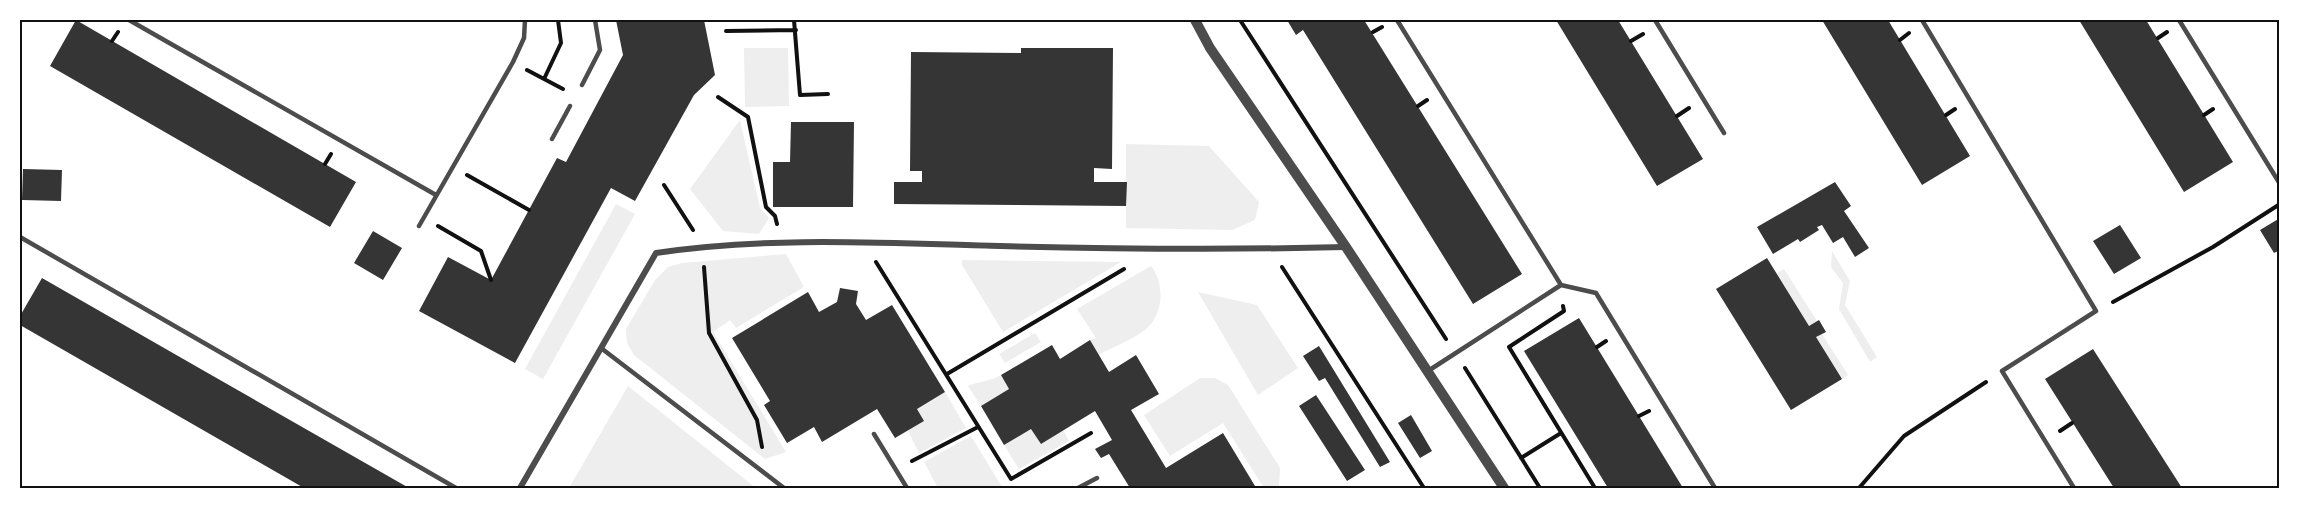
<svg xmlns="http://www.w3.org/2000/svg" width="2299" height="508" viewBox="0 0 2299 508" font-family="Ubuntu,sans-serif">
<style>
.green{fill:#eee}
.building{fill:#353535}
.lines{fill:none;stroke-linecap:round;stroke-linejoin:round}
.path{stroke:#111;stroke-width:4}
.service{stroke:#4c4c4c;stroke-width:4.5}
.minor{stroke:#4c4c4c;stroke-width:6}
.tertiary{stroke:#4c4c4c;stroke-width:10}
.neatline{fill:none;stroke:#111;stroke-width:2}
</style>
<rect width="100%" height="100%" fill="#fff"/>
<!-- green -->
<path class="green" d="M 744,48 L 788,48 L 789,106 L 745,107 Z
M 740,120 L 760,208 L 769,218 L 759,234 L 723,231 L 690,189 Z
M 1126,144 L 1209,146 L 1259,202 L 1255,220 L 1232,230 L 1126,228 Z
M 616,204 L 635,214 L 543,379 L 525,369 Z
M 1832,251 L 1850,281 L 1845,305 L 1877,357 L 1870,362 L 1839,309 L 1843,283 L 1831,267 Z
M 786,254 L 804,287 L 736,328 L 730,320 L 713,332 L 786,452 L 765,459 L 634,355 L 627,343 L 626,329 L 655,280 L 668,267 L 682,263 Z
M 962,260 L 1121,262 L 1003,332 L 962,265 Z
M 1151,266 C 1165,283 1164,315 1145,330 C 1132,340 1113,347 1098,355 L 1090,340 L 1096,338 L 1077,309 Z
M 1784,269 L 1817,321 L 1809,326 L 1777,273 Z
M 1198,292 L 1257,305 L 1298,368 L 1258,395 Z
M 1035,333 L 1041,342 L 1005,363 L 999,354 Z
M 1822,334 L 1848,375 L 1842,379 L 1816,337 Z
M 1001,375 L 1009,389 L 981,406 L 968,386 C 980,381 991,381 1001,375 Z
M 1200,378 L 1215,378 L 1228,385 L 1280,468 L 1279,488 L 1264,488 L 1223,423 L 1170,456 L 1144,415 Z
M 628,386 L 756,488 L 569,488 Z
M 945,392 L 966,428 L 919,453 L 908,431 L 924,421 L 917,409 Z
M 1031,429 L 1041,444 L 1063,430 L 1069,441 L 1019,469 L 1004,445 Z
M 971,436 L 1002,487 L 938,488 L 924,462 Z"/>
<!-- building -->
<path class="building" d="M 76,20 L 356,182 L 330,227 L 50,66 Z
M 616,20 L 704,20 L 715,75 L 694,95 L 635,201 L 611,188 L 515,363 L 419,311 L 448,257 L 491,280 L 557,158 L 566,162 L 623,55 Z
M 1287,20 L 1364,20 L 1522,274 L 1473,304 L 1303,30 L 1296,35 Z
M 1556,20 L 1618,20 L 1703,159 L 1657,186 Z
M 1822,20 L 1888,20 L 1970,156 L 1922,185 Z
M 2079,20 L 2146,20 L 2233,162 L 2184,192 Z
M 1021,48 L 1113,48 L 1112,169 L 1094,168 L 1094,182 L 1127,182 L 1126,206 L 894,204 L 894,182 L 922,182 L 922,171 L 910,171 L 911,52 L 1021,53 Z
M 791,122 L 854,122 L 853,207 L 773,207 L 773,162 L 790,162 Z
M 23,169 L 62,170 L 61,201 L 22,200 Z
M 1835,182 L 1851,206 L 1844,211 L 1869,248 L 1855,257 L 1843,237 L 1833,243 L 1822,225 L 1817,227 L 1819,230 L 1800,242 L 1798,239 L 1773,254 L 1757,227 Z
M 2280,218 L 2280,250 L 2274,253 L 2260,230 Z
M 2120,225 L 2141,258 L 2114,274 L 2093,241 Z
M 373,231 L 402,248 L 383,280 L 354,263 Z
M 1767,258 L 1809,326 L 1819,320 L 1826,332 L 1816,337 L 1842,379 L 1791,410 L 1716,289 Z
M 42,278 L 206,372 L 409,488 L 304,488 L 20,325 L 20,316 Z
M 840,288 L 858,291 L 856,304 L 866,320 L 892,305 L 945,392 L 917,409 L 924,421 L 895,438 L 877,409 L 822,442 L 814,427 L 787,443 L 764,405 L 770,401 L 732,338 L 808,292 L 819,312 L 837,302 Z
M 1579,318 L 1683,488 L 1608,488 L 1524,351 Z
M 1090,340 L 1109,372 L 1136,355 L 1159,394 L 1131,410 L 1166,468 L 1223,433 L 1255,486 L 1130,488 L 1109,454 L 1101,458 L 1095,449 L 1112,440 L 1095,411 L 1041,444 L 1031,429 L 1004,445 L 981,406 L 1009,389 L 1001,375 L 1052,345 L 1060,359 Z
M 1319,346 L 1390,462 L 1380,467 L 1325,378 L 1319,381 L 1303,356 Z
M 2093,349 L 2182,488 L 2114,488 L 2045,379 Z
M 1316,395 L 1365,470 L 1347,481 L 1299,406 Z
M 1411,415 L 1432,451 L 1420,458 L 1398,423 Z"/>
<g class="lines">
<!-- path -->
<path class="path" d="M 794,20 L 800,95 L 828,94
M 1240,20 L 1446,339
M 726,31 L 796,30
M 1373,32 L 1382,27
M 2158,38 L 2167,32
M 1900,40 L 1909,33
M 112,41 L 118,32
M 1631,41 L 1643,34
M 527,70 L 563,89
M 544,79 L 561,43 L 558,20
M 718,97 L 748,117 L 766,207 L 775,216 L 777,224
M 1418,106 L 1427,100
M 1946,115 L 1955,109
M 2204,115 L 2213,109
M 1677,116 L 1689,108
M 325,164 L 331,154
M 467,175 L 529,210
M 664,185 L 693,230
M 438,226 L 481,251 L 491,280
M 876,262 L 1011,479 L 1091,433
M 704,267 L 709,333 L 757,420 L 762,447
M 1282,267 L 1424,488
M 2113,302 L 2213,247 L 2280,204
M 1563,306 L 1564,311 L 1509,347 L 1595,488
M 1597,347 L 1606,341
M 1465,368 L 1540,488
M 947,374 L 1124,269
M 1639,416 L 1649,411
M 2060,431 L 2072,423
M 1521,458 L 1561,433
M 912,461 L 978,427
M 1859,488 L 1904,436 L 1986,382"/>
<!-- service -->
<path class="service" d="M 129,20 L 436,195
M 1397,20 L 1561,285 L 1596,293 L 1715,488
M 1655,20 L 1724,133
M 1922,20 L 2096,311 L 2002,371 L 2074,488
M 2179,20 L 2280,184
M 582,85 L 600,50 L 595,20
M 552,139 L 570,106
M 419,226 L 513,62 L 524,38 L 525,20
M 20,237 L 456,488
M 601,348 L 784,488
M 1428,371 L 1561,285
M 874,434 L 907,488
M 1078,488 L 1097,478"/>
<!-- minor -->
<path class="minor" d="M 520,488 L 656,253 C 770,236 885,243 1000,246 C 1116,249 1230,250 1346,247"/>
<!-- tertiary -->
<path class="tertiary" d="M 1195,20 L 1210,48 L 1346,247 L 1504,488"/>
</g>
<!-- border -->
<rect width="2299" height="508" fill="none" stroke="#ffffff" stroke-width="42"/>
<rect x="21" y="21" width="2257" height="466" class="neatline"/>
</svg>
